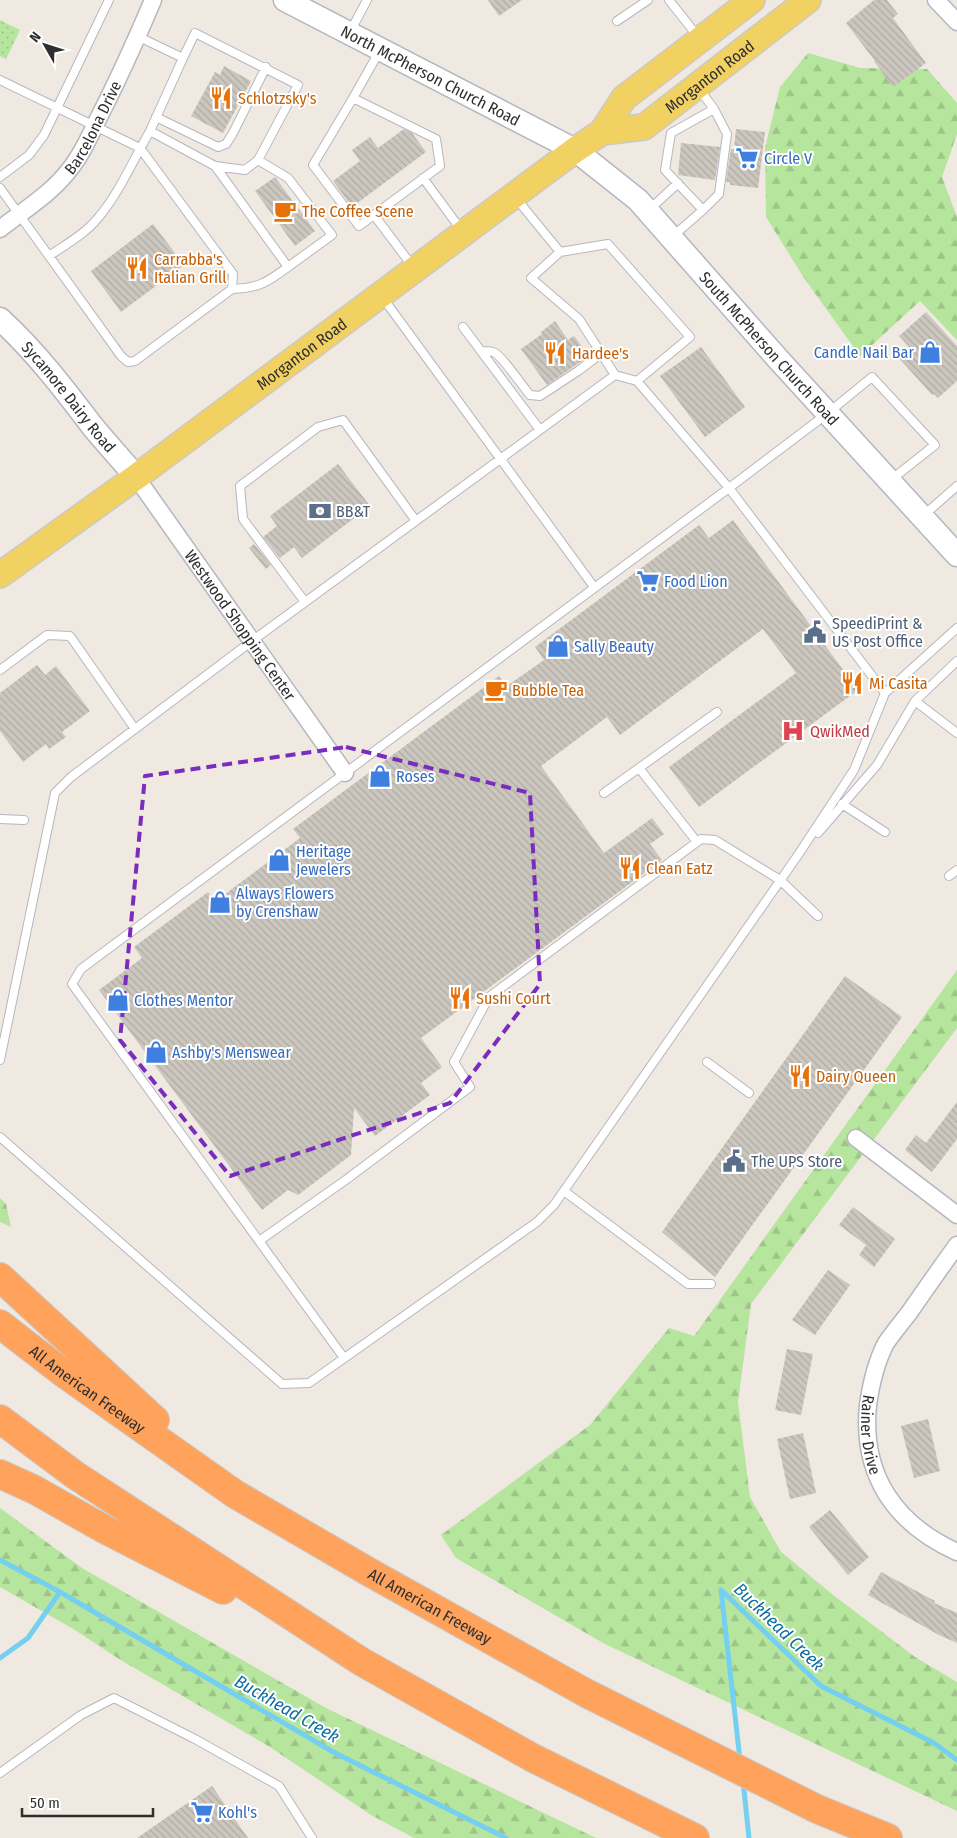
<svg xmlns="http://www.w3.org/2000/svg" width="957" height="1838" viewBox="0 0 957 1838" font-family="'Fira Sans Condensed',sans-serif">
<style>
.forest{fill:url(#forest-firs)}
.park{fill:url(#park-dots)}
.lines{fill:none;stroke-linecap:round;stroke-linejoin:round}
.stream{stroke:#75cff0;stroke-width:5}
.building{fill:url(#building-back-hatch)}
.lane-casing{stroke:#b4b7c1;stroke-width:10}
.street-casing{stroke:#b4b7c1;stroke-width:19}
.secondary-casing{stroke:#b4b7c1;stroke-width:25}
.primary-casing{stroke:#c9c9c9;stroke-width:28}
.highway-casing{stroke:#c9c9c9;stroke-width:30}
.lane{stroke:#fff;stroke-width:8}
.street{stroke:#fff;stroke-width:16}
.secondary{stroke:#fff;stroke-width:22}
.primary{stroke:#f2d163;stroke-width:25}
.highway{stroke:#ffa35c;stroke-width:28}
.marked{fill:none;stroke:#7b2cbf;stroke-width:4;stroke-dasharray:10 6;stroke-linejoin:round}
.labels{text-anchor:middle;stroke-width:4;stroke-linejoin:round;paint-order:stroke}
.street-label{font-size:16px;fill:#2e2e2e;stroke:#fff}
.food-label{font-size:16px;fill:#c56008;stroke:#fff;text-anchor:start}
.shop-label{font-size:16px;fill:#366cbe;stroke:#fff;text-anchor:start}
.service-label{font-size:16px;fill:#4e5e75;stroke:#fff;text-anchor:start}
.health-label{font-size:16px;fill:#be3a42;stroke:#fff;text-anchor:start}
.water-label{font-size:18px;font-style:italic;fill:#0d6fa3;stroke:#fff}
</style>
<defs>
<pattern id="forest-firs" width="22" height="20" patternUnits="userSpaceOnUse" patternTransform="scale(1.25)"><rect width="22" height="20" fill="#b6e59e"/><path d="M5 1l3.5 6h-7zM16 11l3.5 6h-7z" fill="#9dc588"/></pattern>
<pattern id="park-dots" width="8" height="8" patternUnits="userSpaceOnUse" patternTransform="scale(1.25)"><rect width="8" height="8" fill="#b6e59e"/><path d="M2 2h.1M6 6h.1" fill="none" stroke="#9dc588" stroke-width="1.8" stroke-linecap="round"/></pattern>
<pattern id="building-back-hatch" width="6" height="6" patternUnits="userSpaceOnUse" patternTransform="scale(1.25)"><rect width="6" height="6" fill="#cbc7bf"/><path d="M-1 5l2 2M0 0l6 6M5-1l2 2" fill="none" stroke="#afaba4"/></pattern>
</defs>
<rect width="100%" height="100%" fill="#efe9e1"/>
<!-- forest -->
<path class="forest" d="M 808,53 L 860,68 L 927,69 L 957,103 L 957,134 L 942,177 L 957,217 L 957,340 L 920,301 L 860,356 L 804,278 L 766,217 L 765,148 L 780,87 Z
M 957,970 L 957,1028 L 751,1304 L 738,1402 L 750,1497 L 781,1552 L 832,1594 L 915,1657 L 957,1682 L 957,1811 L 605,1644 L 456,1558 L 441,1535 L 590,1425 L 669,1328 L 694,1336 Z
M 0,1198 L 6,1204 L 11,1227 L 0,1222 Z
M 0,1508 L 82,1568 L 326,1708 L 596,1838 L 414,1838 L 371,1815 L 270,1747 L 119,1659 L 75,1630 L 0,1587 Z"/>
<!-- park -->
<path class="park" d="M 0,20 L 20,30 L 6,59 L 0,56 Z"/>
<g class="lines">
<!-- stream -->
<path class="stream" d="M 0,1560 L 60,1592 L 335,1753 L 506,1838
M 0,1658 L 28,1638 L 60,1592
M 740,1760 L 721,1590 L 821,1686 L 934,1743 L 957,1760
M 743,1781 L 749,1838"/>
</g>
<!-- building -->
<path class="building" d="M 488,0 L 522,0 L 499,16 Z
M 874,0 L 887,0 L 898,14 L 893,18 L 926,63 L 893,87 L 874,61 L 875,61 L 846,23 Z
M 224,66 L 251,81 L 223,133 L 191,116 L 215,72 L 220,75 Z
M 404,129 L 412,133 L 426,152 L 352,207 L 333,181 L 360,161 L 352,150 L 370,137 L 378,148 Z
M 736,129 L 765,132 L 758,188 L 730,185 L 730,182 L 726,182 L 731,149 L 734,149 Z
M 681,143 L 720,147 L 715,180 L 678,175 Z
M 275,177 L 315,231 L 295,246 L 255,191 Z
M 153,224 L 184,265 L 121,312 L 91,271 Z
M 926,312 L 957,346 L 957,381 L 938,398 L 934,394 L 932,395 L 898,357 L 909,347 L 899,336 Z
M 555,321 L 568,340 L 574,336 L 589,356 L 547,385 L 521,349 L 542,334 L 541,332 Z
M 701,347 L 745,407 L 705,437 L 660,376 Z
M 338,464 L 370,506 L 302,558 L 294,547 L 280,558 L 263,537 L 277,526 L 270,516 Z
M 733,520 L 858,690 L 699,807 L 669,767 L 796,673 L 763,629 L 620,735 L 607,717 L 541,766 L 604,853 L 652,818 L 664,834 L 650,844 L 662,860 L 421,1038 L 442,1067 L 421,1083 L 430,1095 L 375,1136 L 354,1108 L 351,1155 L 298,1195 L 288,1190 L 262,1210 L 99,990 L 142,958 L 134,947 L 208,892 L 216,901 L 300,838 L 293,829 L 499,676 L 507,686 L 544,660 L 535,647 L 699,525 L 709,538 Z
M 254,544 L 271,565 L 266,569 L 249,548 Z
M 37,665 L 45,675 L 56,666 L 90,711 L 62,732 L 66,737 L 49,749 L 46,744 L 23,762 L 0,731 L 0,693 Z
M 845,976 L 902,1017 L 715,1277 L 662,1232 Z
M 957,1102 L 957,1139 L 932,1172 L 905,1150 L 916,1135 L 926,1143 Z
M 853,1207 L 895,1239 L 874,1267 L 859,1255 L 866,1245 L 839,1225 Z
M 828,1270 L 850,1285 L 815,1335 L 792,1320 Z
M 787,1349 L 813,1354 L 801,1415 L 775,1410 Z
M 928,1419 L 940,1471 L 914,1478 L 901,1426 Z
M 803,1433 L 816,1493 L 790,1499 L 777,1439 Z
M 830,1510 L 869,1557 L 848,1575 L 809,1527 Z
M 881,1572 L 935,1601 L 934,1603 L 957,1613 L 957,1643 L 939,1635 L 868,1595 Z
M 212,1786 L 248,1838 L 137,1838 Z"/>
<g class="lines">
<defs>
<path id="lane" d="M 669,0 L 699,38
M 617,21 L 648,0
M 350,32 L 367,0
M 0,80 L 140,148 L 233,274 L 232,289 L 135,361 L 128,362 L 121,356 L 0,188
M 699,89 L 714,109
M 353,98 L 436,139 L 440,166 L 359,226 L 313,165 Z
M 353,98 L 379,52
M 714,109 L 727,134 L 719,194 L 703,210 L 665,170 L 671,133 Z
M 156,117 L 218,147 L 226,144 L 233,133 L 266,67
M 150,131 L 183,58
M 215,166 L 288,267 L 332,235 L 288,178 L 258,160
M 0,177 L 29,155 L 44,135 L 109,0
M 423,178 L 462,231
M 515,197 L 560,252
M 650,209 L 678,183
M 374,215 L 413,267
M 672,237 L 703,210
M 49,256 C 65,245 85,234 98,218 C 120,192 133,160 150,131 L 215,166 L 245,170 L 258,160 L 298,85 L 195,33 L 183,58 L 137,36
M 232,289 C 260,288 267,282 288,267
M 383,298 L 594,587
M 463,327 L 540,430
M 481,351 C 485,351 490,351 493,352 C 501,354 523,387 530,395 L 540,396 L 578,371 L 602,353
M 615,375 L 579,319 L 531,278 L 560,252 L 608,244 L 690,337 L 637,381
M 924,515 L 957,486
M 305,602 L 243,519 L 240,486 L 318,427 L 343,420 L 416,521
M 0,670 L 47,635 L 70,636 L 135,729
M 915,701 L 957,733
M 604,793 L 639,768
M 842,804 L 885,832
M 0,819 L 24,820
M 818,833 L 877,765 L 915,701 L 957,661
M 697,842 L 639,768 L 717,712
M 949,876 L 957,870
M 818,916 L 780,880 L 715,840 L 701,839 L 489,997 L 454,1062 L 470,1087 L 347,1179 L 259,1241 L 72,984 L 81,969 L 729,488 L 828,413 L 872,377 L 935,445 L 892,479
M 0,1060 L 55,793 L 71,777 L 252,641 L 615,375 L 637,381 L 729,488 L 885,693
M 707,1062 L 749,1093
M 0,1137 L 282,1384 L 309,1383 L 537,1222 L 554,1205 L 798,855 L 854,770 L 885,693 L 957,628
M 564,1191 L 688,1284 L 711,1284
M 259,1241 L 344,1358
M 0,1773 L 81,1715 L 114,1698 L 195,1739 L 279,1786 L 312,1838"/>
<g id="street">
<path d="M 936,0 L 957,22"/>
<path id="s1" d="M 0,229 C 24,210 51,194 70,169 C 82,154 90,136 98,119 C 118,80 136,40 153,0"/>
<path id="s2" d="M 136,477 L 345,773"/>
<path d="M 856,1138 L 957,1215"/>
<path id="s3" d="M 957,1245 C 941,1267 925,1290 909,1313 C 901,1323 893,1333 886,1343 C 876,1362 871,1384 868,1405 C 861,1475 895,1524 957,1552"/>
</g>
<g id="secondary">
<path id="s4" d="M 285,0 L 575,150 L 638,200 L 778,359 L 957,555"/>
<path id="s5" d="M 0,319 C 36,352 64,389 93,427 C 107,444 122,460 136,477"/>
</g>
<g id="primary">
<path id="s6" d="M 602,132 L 644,127 L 808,0"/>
<path id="s7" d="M 0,575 L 136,477 L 575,150 L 602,132 L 624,98 L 752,0"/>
</g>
<g id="highway">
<path d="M 0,1277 L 155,1420"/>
<path id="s8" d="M 0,1324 L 62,1372 L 235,1494 L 369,1572 L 586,1693 L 817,1809 L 888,1838"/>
<path d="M 0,1419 L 75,1475 L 362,1662 L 533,1758 L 695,1838"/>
<path d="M 0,1474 L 35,1490 L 104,1529 L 223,1590"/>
</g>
</defs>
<!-- lane casing -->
<use href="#lane" class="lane-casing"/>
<!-- street casing -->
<use href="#street" class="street-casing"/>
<!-- secondary casing -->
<use href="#secondary" class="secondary-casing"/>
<!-- primary casing -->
<use href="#primary" class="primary-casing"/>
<!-- highway casing -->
<use href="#highway" class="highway-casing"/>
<!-- lane -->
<use href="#lane" class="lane"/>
<!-- street -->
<use href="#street" class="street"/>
<!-- secondary -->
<use href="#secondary" class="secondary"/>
<!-- primary -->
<use href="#primary" class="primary"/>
<!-- highway -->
<use href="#highway" class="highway"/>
</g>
<!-- marked area -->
<path class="marked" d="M 346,747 L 530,793 L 540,984 L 450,1103 L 230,1176 L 120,1040 L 145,776 Z"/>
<!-- icons -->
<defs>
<symbol id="restaurant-bare" viewBox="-9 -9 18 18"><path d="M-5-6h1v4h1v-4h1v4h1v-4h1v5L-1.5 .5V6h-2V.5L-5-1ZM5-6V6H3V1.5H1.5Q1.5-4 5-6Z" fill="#e8710a" stroke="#fff" stroke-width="2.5" paint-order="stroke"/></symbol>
<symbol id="supermarket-bare" viewBox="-9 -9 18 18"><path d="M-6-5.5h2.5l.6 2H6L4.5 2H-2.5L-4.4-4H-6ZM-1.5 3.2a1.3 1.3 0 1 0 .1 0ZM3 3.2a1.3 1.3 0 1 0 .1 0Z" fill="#3f7fe0" stroke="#fff" stroke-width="2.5" paint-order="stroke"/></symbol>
<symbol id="cafe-bare" viewBox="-9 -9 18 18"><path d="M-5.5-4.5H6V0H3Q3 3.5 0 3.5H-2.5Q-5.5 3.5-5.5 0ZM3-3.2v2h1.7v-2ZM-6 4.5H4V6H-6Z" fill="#e8710a" stroke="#fff" stroke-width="2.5" paint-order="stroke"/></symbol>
<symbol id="shop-bare" viewBox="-9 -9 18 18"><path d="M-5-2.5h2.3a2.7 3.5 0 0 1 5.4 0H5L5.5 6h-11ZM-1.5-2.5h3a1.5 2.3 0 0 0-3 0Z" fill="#3f7fe0" stroke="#fff" stroke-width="2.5" paint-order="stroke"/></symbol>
<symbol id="bank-bare" viewBox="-9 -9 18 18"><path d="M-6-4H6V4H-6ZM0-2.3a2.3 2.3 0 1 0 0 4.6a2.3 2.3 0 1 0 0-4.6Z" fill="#5c6f8a" stroke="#fff" stroke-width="2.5" paint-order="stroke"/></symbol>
<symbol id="civic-bare" viewBox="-9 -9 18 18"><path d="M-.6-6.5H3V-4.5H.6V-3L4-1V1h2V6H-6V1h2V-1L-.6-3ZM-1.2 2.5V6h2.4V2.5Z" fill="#5c6f8a" stroke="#fff" stroke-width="2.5" paint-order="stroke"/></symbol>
<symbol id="hospital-bare" viewBox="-9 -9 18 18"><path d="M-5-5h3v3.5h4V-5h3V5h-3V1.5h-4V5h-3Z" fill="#e0444e" stroke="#fff" stroke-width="2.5" paint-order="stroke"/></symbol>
</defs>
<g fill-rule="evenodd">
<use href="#restaurant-bare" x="205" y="82" width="32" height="32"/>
<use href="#supermarket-bare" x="731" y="142" width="32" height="32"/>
<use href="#cafe-bare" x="269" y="195" width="32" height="32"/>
<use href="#restaurant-bare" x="121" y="252" width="32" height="32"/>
<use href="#shop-bare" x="914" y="336" width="32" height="32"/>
<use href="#restaurant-bare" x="539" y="337" width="32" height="32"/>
<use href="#bank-bare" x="304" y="495" width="32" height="32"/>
<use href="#supermarket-bare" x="632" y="565" width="32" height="32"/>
<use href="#civic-bare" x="799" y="616" width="32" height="32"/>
<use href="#shop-bare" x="542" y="630" width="32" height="32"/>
<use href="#restaurant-bare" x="836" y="667" width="32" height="32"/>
<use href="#cafe-bare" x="480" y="674" width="32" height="32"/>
<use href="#hospital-bare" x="777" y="715" width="32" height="32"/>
<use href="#shop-bare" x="364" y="760" width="32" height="32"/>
<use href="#shop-bare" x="263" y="844" width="32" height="32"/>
<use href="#restaurant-bare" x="614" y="852" width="32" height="32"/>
<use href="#shop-bare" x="204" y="886" width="32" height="32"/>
<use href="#restaurant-bare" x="444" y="982" width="32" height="32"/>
<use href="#shop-bare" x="102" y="984" width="32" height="32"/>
<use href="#shop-bare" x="140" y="1036" width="32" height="32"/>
<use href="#restaurant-bare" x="784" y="1060" width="32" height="32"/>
<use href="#civic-bare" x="718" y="1145" width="32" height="32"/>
<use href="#supermarket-bare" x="186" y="1796" width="32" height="32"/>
</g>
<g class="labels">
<!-- street labels -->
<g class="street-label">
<text dy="6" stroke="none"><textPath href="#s4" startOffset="164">North McPherson Church Road</textPath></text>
<text dy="6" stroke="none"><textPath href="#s6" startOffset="125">Morganton Road</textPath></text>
<text dy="6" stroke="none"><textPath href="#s1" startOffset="140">Barcelona Drive</textPath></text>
<text dy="6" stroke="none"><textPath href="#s4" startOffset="605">South McPherson Church Road</textPath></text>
<text dy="6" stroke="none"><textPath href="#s7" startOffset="374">Morganton Road</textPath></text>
<text dy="6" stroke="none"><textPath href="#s5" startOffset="104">Sycamore Dairy Road</textPath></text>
<text dy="6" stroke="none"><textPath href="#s2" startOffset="181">Westwood Shopping Center</textPath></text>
<text dy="6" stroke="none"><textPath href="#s8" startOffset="109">All American Freeway</textPath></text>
<text dy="6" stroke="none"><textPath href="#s3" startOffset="216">Rainer Drive</textPath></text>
<text dy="6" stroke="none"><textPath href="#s8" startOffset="515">All American Freeway</textPath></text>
</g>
<!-- food labels -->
<g class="food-label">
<text x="238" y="104">Schlotzsky's</text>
<text x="302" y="217">The Coffee Scene</text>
<text x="154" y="265">Carrabba's<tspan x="154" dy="18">Italian Grill</tspan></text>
<text x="572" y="359">Hardee's</text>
<text x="869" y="689">Mi Casita</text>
<text x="512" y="696">Bubble Tea</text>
<text x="646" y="874">Clean Eatz</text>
<text x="476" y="1004">Sushi Court</text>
<text x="816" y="1082">Dairy Queen</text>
</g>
<!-- shop labels -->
<g class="shop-label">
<text x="764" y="164">Circle V</text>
<text x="914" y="358" text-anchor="end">Candle Nail Bar</text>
<text x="664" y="587">Food Lion</text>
<text x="574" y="652">Sally Beauty</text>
<text x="396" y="782">Roses</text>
<text x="296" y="857">Heritage<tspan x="296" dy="18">Jewelers</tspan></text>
<text x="236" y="899">Always Flowers<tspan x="236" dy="18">by Crenshaw</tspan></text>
<text x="134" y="1006">Clothes Mentor</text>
<text x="172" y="1058">Ashby's Menswear</text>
<text x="218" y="1818">Kohl's</text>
</g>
<!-- service labels -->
<g class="service-label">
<text x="336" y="517">BB&amp;T</text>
<text x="832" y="629">SpeediPrint &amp;<tspan x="832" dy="18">US Post Office</tspan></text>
<text x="751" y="1167">The UPS Store</text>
</g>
<!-- health labels -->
<g class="health-label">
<text x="810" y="737">QwikMed</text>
</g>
<!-- water labels -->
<g class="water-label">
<text transform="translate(779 1627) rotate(44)" y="6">Buckhead Creek</text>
<text transform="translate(287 1709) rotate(30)" y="6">Buckhead Creek</text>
</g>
</g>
<!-- north arrow -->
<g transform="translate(45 45) rotate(309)" stroke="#ffffff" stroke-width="4" paint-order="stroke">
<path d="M0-4L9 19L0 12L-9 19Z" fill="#2e2e2e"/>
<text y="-8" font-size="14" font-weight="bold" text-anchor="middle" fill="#2e2e2e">N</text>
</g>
<!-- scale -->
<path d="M22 1808v8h131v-8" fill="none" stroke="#2e2e2e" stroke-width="2.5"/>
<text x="30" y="1808" font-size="15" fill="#2e2e2e" stroke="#ffffff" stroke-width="4" paint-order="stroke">50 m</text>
</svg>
